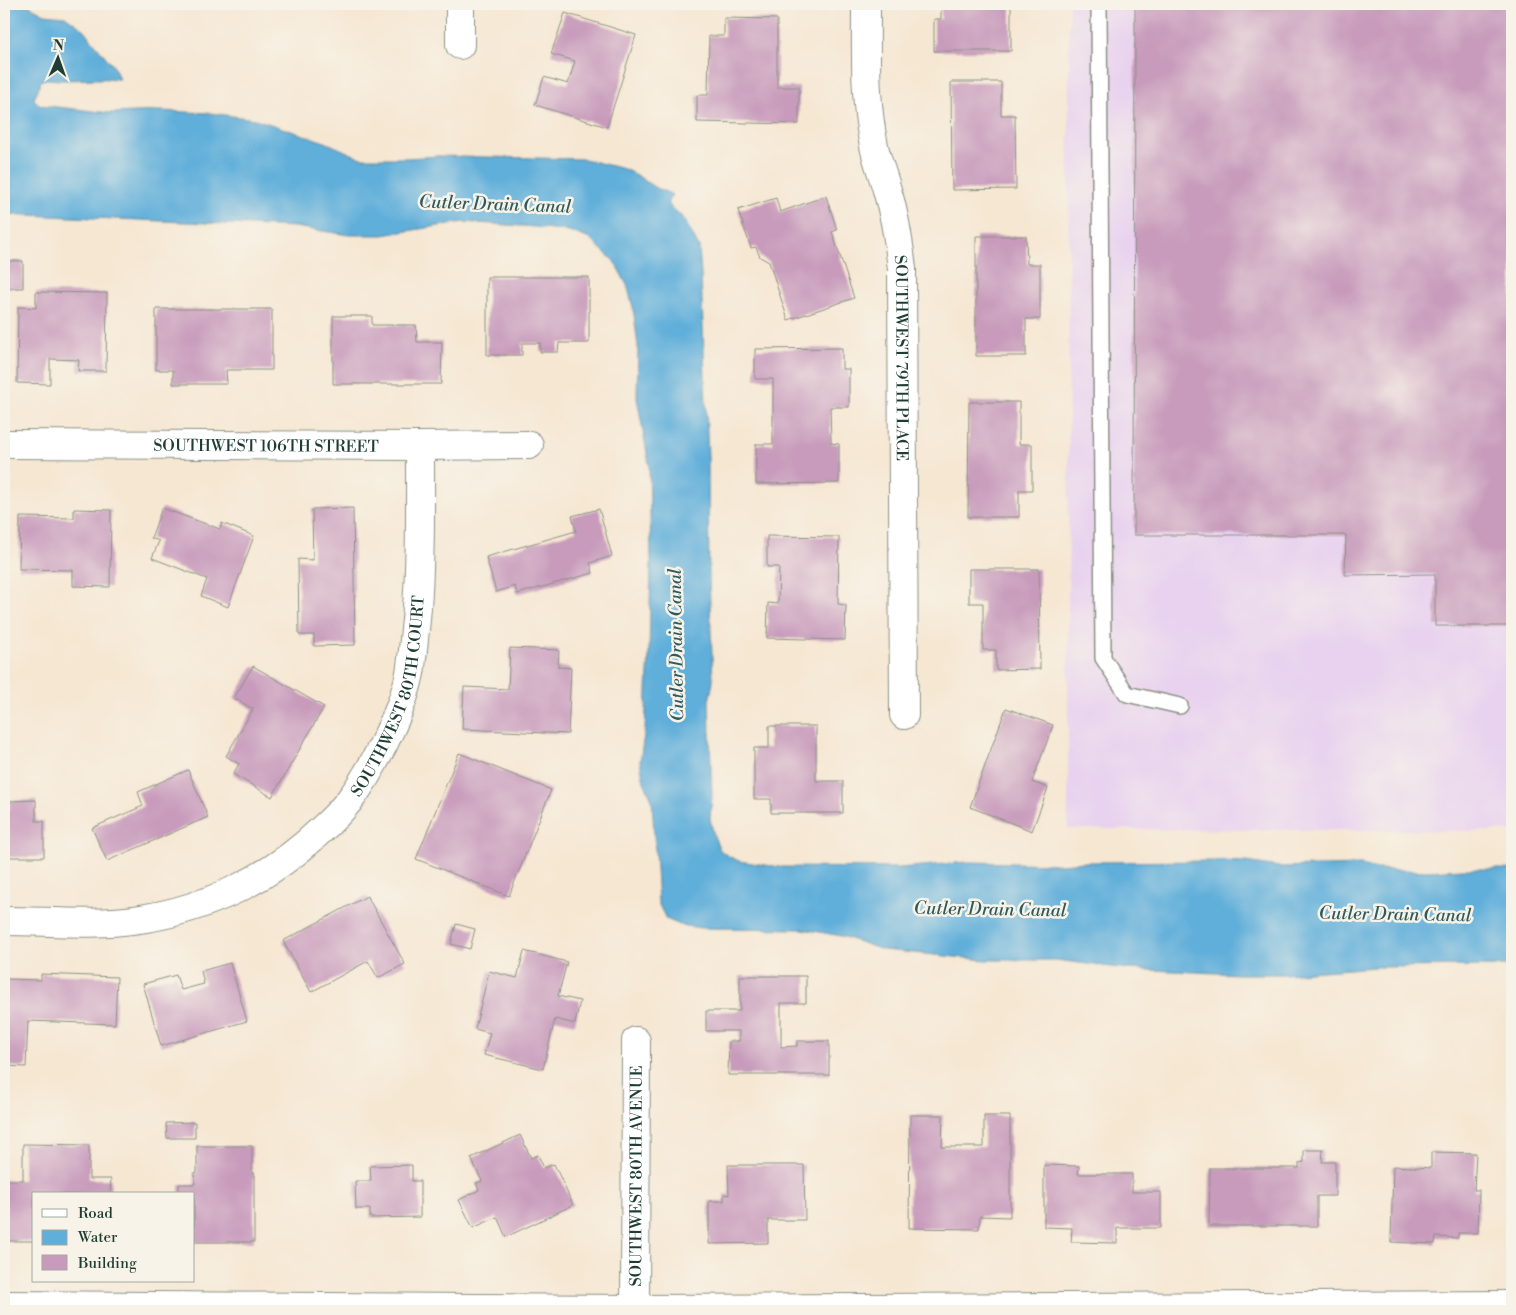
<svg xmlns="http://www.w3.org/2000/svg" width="1516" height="1315" viewBox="0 0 1516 1315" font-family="'Libre Bodoni',serif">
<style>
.built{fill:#e8d2ef}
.water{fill:#60afda;stroke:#407687}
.building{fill:#c89bbc}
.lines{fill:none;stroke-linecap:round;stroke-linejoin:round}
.service-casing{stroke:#8a9284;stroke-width:18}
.minor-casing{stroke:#8a9284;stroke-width:30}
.service{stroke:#fff;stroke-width:15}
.minor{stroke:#fff;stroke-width:28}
.labels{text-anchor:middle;stroke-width:5;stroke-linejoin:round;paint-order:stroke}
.street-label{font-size:16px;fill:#1f3d34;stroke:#f7f3e8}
.water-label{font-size:18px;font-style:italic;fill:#2f5a5e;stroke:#f7f3e8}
</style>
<rect width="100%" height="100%" fill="#f7f3e8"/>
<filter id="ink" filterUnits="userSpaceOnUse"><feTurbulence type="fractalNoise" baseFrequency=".02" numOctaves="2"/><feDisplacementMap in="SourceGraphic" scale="10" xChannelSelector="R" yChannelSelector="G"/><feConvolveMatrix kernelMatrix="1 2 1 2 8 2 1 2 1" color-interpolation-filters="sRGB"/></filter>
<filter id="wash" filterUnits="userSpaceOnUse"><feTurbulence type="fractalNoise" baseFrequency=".0096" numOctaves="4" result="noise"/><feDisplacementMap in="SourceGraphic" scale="20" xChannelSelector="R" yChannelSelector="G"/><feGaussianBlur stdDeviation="1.12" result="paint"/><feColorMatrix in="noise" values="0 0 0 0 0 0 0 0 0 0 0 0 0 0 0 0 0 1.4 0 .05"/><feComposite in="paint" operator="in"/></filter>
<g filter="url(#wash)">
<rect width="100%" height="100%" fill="#f6e7d3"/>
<!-- built -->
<path class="built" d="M 1069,4 L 1512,4 L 1512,831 L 1068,829 Z"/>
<!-- water -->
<path class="water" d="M 4,4 L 20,4 L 30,6 L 45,14 L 65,16 L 83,29 L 114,67 L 119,79 C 99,78 79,80 60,80 C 52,80 48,77 41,81 L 34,99 L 40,105 L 110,113 L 160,111 L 210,113 L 255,119 L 325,142 L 361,158 L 406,158 L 438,156 L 584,159 L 624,169 L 638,176 L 654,187 L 673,195 L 669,198 L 668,203 L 672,209 L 677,212 L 684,219 L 699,247 L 701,274 L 708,458 L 709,577 L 713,682 L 709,701 L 712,796 L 710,819 L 714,836 L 720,850 L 728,856 L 739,861 L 779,867 L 899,868 L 968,862 L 1061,864 L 1084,862 L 1222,861 L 1246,862 L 1279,867 L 1362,865 L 1377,869 L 1427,871 L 1462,869 L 1512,869 L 1512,966 L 1375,967 L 1284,974 L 1238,974 L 1128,969 L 1055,960 L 986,960 L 883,950 L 841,936 L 803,929 L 701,928 L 680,925 L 666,919 L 658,903 L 652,799 L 644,782 L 640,761 L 645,729 L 649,654 L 651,562 L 649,464 L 637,398 L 638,346 L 633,307 L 627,285 L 614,261 L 590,239 L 569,231 L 535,227 L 463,222 L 383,235 L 349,235 L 295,227 L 4,214 Z"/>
<g id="blocks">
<!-- building -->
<path class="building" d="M 941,4 L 1011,4 L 1011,51 L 934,51 L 934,19 L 941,19 Z
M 1135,4 L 1512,4 L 1512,626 L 1435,626 L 1435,574 L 1345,575 L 1346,535 L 1134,535 Z
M 565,13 L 636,35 L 607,127 L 535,105 L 544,77 L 568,84 L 575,61 L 551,54 Z
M 724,18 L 777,19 L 777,87 L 799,87 L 799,124 L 697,122 L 697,95 L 708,95 L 709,36 L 724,36 Z
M 951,82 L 1001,82 L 1001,115 L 1015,115 L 1016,189 L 952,190 Z
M 826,196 L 837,230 L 832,232 L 854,298 L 788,320 L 769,262 L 760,257 L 756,247 L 751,248 L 738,210 L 776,198 L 780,212 Z
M 976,236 L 1026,236 L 1027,264 L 1040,264 L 1040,319 L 1026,319 L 1026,356 L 976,356 Z
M 6,261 L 23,261 L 23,288 L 6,288 Z
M 487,277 L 589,277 L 589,343 L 559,343 L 558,352 L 540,352 L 540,343 L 522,343 L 522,355 L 487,355 Z
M 36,292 L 107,293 L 106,371 L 78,371 L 79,360 L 50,359 L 50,384 L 17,383 L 18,307 L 36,308 Z
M 156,309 L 272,309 L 272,370 L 226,370 L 227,384 L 173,384 L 173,370 L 156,370 Z
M 333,316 L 372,316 L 372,325 L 416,325 L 417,342 L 442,342 L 441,384 L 333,384 Z
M 842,348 L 842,369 L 849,369 L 849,407 L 830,407 L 831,443 L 839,444 L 839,483 L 756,484 L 756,444 L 773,444 L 773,379 L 755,379 L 755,349 Z
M 969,402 L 1019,402 L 1019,444 L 1032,444 L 1032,490 L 1019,490 L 1019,517 L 968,517 Z
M 162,508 L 220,529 L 222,523 L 254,536 L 228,607 L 201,596 L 207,579 L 152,558 L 159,541 L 151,538 Z
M 353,508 L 355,645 L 314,646 L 314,635 L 299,635 L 298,559 L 313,560 L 312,509 Z
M 74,509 L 111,510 L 110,587 L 73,586 L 73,570 L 19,569 L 20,517 L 74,518 Z
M 599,509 L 612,556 L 590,563 L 593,573 L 517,594 L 515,586 L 496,592 L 486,557 L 576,531 L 572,516 Z
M 767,536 L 839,537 L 838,604 L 846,605 L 845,640 L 767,638 L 768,603 L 778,604 L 779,567 L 767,567 Z
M 969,569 L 1039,569 L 1040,669 L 996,670 L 996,650 L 983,650 L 983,603 L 969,603 Z
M 510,648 L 559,650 L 558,667 L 571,668 L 568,734 L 462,729 L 464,687 L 508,689 Z
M 253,666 L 324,707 L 272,797 L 233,774 L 239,764 L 226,756 L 253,709 L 234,698 Z
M 1006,708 L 1053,725 L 1032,782 L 1048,788 L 1032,831 L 970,807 Z
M 769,726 L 816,726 L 816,781 L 843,781 L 843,813 L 771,813 L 771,799 L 754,799 L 754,748 L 769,748 Z
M 459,753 L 551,790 L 509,896 L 416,859 Z
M 188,770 L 208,817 L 107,861 L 92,828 L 143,806 L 138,792 Z
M 36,800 L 36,821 L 44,821 L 44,857 L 4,857 L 4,810 L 10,810 L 9,801 Z
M 367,896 L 405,964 L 378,978 L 368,961 L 311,992 L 283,941 Z
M 456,924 L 475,929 L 470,949 L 451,944 Z
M 524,951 L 567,962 L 558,996 L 580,1001 L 575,1024 L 555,1019 L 543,1069 L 484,1055 L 490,1033 L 475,1029 L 489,971 L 517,978 Z
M 230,963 L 247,1021 L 161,1046 L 143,984 L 176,975 L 181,990 L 204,984 L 201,971 Z
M 41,974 L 117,977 L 115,1024 L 28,1021 L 26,1067 L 4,1066 L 4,979 L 41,980 Z
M 740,976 L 806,976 L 806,1003 L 781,1003 L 781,1047 L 797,1046 L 797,1041 L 829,1041 L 829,1075 L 728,1075 L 729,1041 L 739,1041 L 739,1031 L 706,1031 L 706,1011 L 740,1011 Z
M 910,1115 L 943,1115 L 942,1147 L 984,1147 L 984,1116 L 1010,1116 L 1010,1217 L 980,1216 L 979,1229 L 909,1228 Z
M 195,1122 L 195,1138 L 167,1138 L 166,1123 Z
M 520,1135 L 531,1158 L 538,1155 L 544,1168 L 554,1164 L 573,1205 L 506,1237 L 497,1217 L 473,1228 L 459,1200 L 479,1190 L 476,1183 L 482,1181 L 471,1158 Z
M 23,1144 L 89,1145 L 89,1179 L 111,1179 L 110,1194 L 34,1194 L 34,1241 L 4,1241 L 4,1180 L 23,1180 Z
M 197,1146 L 252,1146 L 252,1174 L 254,1173 L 254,1242 L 194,1242 L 194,1194 L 179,1194 L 179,1184 L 195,1184 L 194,1173 L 197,1173 Z
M 1304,1150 L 1323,1150 L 1322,1162 L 1335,1162 L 1335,1196 L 1317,1196 L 1317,1226 L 1209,1226 L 1210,1168 L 1299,1168 L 1299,1163 L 1304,1162 Z
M 1431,1152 L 1476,1153 L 1474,1190 L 1479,1190 L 1478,1233 L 1458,1233 L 1458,1238 L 1436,1237 L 1435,1244 L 1391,1242 L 1393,1166 L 1431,1168 Z
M 412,1165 L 412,1181 L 420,1181 L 420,1217 L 370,1218 L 370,1209 L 356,1209 L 355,1181 L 371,1181 L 370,1166 Z
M 728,1165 L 804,1165 L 805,1220 L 768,1220 L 768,1243 L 709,1244 L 709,1201 L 724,1201 L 724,1194 L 729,1195 Z
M 1044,1165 L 1079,1166 L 1078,1174 L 1132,1174 L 1132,1192 L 1161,1192 L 1161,1228 L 1117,1228 L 1117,1243 L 1071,1242 L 1072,1228 L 1044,1227 Z"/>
</g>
</g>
<g filter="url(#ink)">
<use href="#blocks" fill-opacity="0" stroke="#8a9284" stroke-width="1"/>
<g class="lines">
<defs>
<path id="service" d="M 1099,4 L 1103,658 L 1127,694 L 1180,706"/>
<g id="minor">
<path id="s1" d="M 866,4 C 866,52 864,98 874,146 C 877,161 883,175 887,190 C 895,216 899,242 902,269 L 904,715"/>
<path d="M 460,45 L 460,4"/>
<path id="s2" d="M 4,444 L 420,446 L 529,445"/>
<path id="s3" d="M 4,921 C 48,921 95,926 140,919 C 207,909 271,878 320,831 C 330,822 340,812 349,801 C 363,783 374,763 384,743 C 395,720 405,698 410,673 C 413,655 414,637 416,620 C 421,562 420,504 420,446"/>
<path d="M 4,1305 L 635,1309 L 1512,1305"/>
<path id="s4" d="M 635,1311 L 636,1041"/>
</g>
</defs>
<!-- service casing -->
<use href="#service" class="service-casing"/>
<!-- minor casing -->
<use href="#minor" class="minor-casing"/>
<!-- service -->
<use href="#service" class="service"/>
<!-- minor -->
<use href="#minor" class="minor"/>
</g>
</g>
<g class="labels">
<!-- street labels -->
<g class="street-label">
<text dy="6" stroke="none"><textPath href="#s1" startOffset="358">SOUTHWEST 79TH PLACE</textPath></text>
<text dy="6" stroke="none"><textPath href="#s2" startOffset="262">SOUTHWEST 106TH STREET</textPath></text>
<text dy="6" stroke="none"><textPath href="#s3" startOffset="496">SOUTHWEST 80TH COURT</textPath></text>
<text dy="6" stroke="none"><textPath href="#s4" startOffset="135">SOUTHWEST 80TH AVENUE</textPath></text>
</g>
<!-- water labels -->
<g class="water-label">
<text transform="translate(495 204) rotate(2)" y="6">Cutler Drain Canal</text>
<text transform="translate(676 645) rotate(-91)" y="6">Cutler Drain Canal</text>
<text transform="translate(990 909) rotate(1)" y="6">Cutler Drain Canal</text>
<text transform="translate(1395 914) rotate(1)" y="6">Cutler Drain Canal</text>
</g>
</g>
<!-- margin -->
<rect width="1516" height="1315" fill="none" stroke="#f7f3e8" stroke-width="20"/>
<!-- legend -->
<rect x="32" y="1192" width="162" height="90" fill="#f7f3e8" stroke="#a1aaa0"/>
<rect x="42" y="1209" width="25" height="8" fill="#ffffff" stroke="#a1aaa0"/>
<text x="78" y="1218" font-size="15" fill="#1f3d34">Road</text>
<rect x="42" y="1230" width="25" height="15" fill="#60afda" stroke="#a1aaa0"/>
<text x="78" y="1242" font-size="15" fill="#1f3d34">Water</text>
<rect x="42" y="1255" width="25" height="15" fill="#c89bbc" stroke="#a1aaa0"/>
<text x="78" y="1268" font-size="15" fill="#1f3d34">Building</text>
<!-- north arrow -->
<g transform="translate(58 58) rotate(2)" stroke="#f7f3e8" stroke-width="4" paint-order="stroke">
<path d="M0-4L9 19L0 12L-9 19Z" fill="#1f3d34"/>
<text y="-8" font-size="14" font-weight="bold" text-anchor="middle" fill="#1f3d34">N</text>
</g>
</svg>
